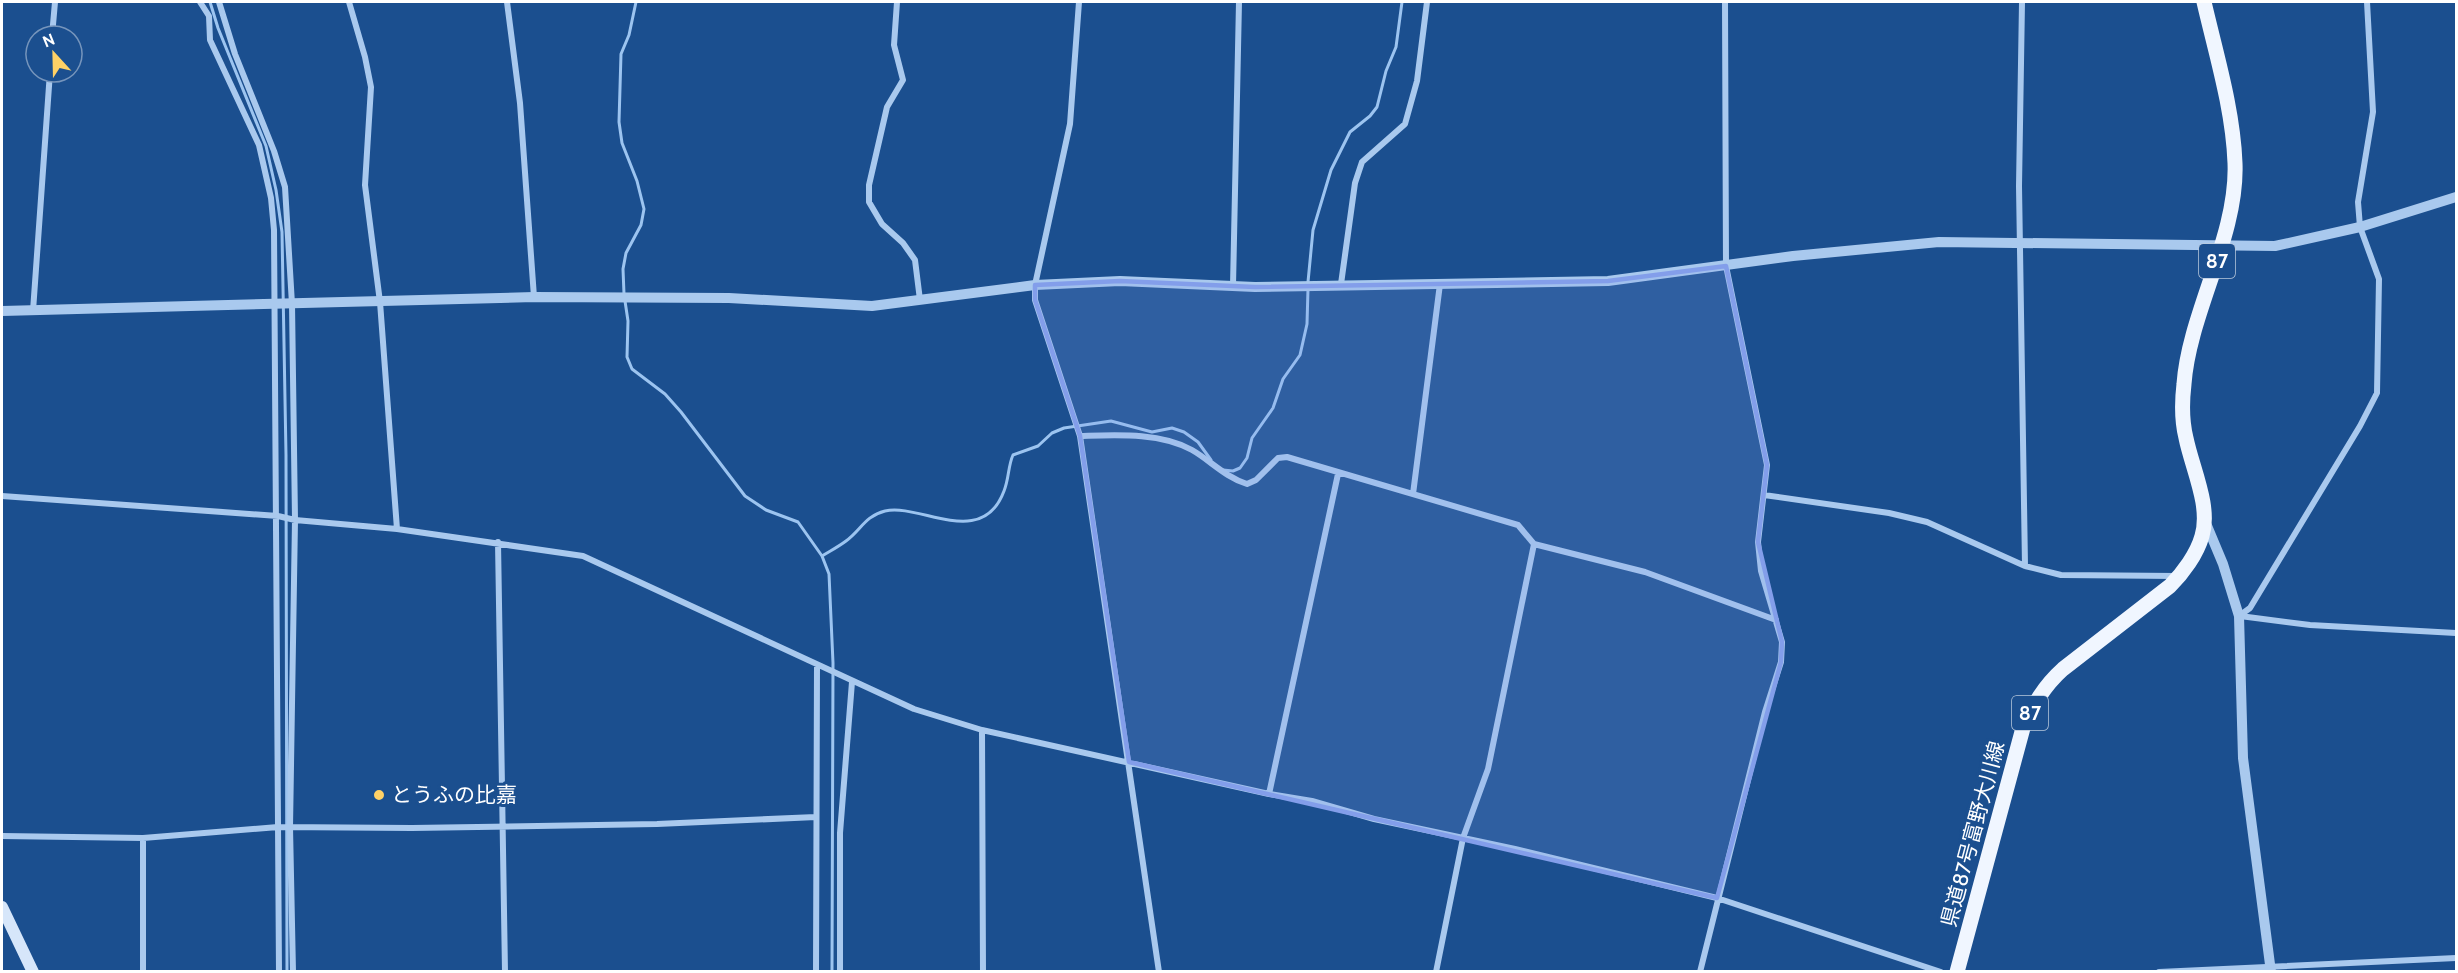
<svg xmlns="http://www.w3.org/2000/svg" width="2458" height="973" viewBox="0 0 2458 973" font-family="Cabin,'Noto Sans JP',sans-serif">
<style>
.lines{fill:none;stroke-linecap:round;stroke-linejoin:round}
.stream{stroke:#9cc4f0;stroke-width:3}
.minor{stroke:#a9c9ee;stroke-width:6}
.tertiary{stroke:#a9c9ee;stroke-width:10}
.secondary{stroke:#d6e6fa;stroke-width:12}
.primary{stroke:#f0f6ff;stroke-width:15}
.marked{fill:#839eea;fill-opacity:0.2;stroke:#839eea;stroke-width:4.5;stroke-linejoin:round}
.poi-dot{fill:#ffd166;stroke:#1b4f8f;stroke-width:2}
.labels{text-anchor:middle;stroke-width:6;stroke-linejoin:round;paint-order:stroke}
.shield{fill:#1b4f8f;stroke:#bbcadd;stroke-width:1.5}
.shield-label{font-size:20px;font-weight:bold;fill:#fff}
.poi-label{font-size:21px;fill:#fff;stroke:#1b4f8f;text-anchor:start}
.street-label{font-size:21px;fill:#fff;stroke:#1b4f8f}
</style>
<rect width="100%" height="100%" fill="#1b4f8f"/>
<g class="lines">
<!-- stream -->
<path class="stream" d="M 210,2 L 218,28 L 266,146 L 276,190 L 282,232 L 286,455 L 287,972
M 1308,282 L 1313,230 L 1331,170 L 1350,132 L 1370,116 L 1377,107 L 1386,71 L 1396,47 L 1402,2
M 624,294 L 623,269 L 626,253 L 641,225 L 644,209 L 637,181 L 622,143 L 619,122 L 621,54 L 629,35 L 636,2
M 625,301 L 628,321 L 627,357 L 632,369 L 665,394 L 681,412 L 745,496 L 766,510 L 798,522 L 822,556 L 829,574 L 833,663 L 832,972
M 1223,470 L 1233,471 L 1240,468 L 1247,458 L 1252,438 L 1273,408 L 1283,379 L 1300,355 L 1307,324 L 1308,289
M 822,556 C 830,551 838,547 846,541 C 861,530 865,516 885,511 C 921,503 982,550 1004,491 C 1009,479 1008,466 1013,455 L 1038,446 L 1052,433 L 1064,428 L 1111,421 L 1152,432 L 1172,428 L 1184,432 L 1198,442 L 1211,460"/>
<!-- minor -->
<path class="minor" d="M 200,2 L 209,16 L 210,40 L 259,145 L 271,198 L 274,230 L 279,972
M 219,2 L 235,54 L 274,151 L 285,187 L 292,304 L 295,520 L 290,827 L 293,972
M 349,2 L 365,57 L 371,87 L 365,185 L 380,302 L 397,529
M 507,2 L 520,103 L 534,297
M 897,2 L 894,45 L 903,80 L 887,107 L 869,185 L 869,202 L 882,224 L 903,243 L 915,260 L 920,300
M 1079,2 L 1070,124 L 1035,285 L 1035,300 L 1080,436 L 1159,972
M 2022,2 L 2019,186 L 2025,566
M 52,36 L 55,2
M 1341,284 L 1355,183 L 1362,162 L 1405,124 L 1417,81 L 1427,2
M 1233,286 L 1239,2
M 33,311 L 50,72
M 1080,436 C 1115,435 1160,432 1192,450 C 1211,461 1225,477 1247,484 L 1256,480 L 1278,458 L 1287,457 L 1518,525 L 1534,544 L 1645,572 L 1776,620
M 1413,494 L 1440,284
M 1764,495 L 1889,513 L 1927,522 L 2025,566 L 2061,575 L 2176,576
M 2,496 L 278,516 L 295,520 L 397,529 L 583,556 L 914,709 L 982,730 L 1269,794 L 1312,801 L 1374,819 L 1515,849 L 1717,898 L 1941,972
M 498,542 L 505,972
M 2239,616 L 2250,608 L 2360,426 L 2377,393 L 2379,279 L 2360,227 L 2358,202 L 2373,112 L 2367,2
M 2240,616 L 2310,625 L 2456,633
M 982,730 L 983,972
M 1269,794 L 1338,474
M 2,836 L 143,838 L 278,827 L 412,828 L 657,824 L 816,817
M 143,838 L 143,972
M 816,972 L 817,665
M 840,972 L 840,833 L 852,682
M 1436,972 L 1463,838 L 1488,769 L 1534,544
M 1700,972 L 1765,712 L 1781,662 L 1782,642 L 1761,571 L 1758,542 L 1767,465 L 1726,266 L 1725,2
M 2159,972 L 2456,958"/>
<!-- tertiary -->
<path class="tertiary" d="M 2,311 L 534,297 L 729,298 L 872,306 L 1035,285 L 1120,281 L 1255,287 L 1608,281 L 1793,256 L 1939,242 L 2275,246 L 2360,227 L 2456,197
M 2205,521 L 2223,564 L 2239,616 L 2243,758 L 2271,972"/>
<!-- secondary -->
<path class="secondary" d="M 2,907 L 33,972"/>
<!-- primary -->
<path class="primary" d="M 1957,972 L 2023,728 C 2033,705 2044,686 2063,669 L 2170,586 C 2183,573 2197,554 2202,536 C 2211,506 2192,468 2186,438 C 2182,422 2182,401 2184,384 C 2189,313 2238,236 2235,163 C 2233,109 2216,54 2204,2"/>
</g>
<!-- marked area -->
<path class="marked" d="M 1726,266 L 1767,465 L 1758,542 L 1782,642 L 1781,662 L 1717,898 L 1129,762 L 1080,436 L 1035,300 L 1035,285 L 1120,281 L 1255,287 L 1608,281 Z"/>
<!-- markers -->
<circle class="poi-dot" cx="379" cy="795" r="6"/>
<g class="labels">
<!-- shield labels -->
<g class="shield">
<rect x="2199" y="244" width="36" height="34" rx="4.5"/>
<rect x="2012" y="696" width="36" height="34" rx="4.5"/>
</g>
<g class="shield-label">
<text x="2217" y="268">87</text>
<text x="2030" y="720">87</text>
</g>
<!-- poi labels -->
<g class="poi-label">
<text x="391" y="802">とうふの比嘉</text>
</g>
<!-- street labels -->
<g class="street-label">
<text transform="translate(1973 834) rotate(-75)" y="7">県道87号富野大川線</text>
</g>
</g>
<!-- border -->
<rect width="2458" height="973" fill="none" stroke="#ffffff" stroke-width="6"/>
<!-- north arrow -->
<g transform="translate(54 54) rotate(338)"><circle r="28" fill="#1b4f8f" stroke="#7695bc" stroke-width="1.5"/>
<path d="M0-4.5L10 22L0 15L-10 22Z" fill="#ffd166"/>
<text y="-9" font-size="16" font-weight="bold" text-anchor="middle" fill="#ffffff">N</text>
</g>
</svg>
